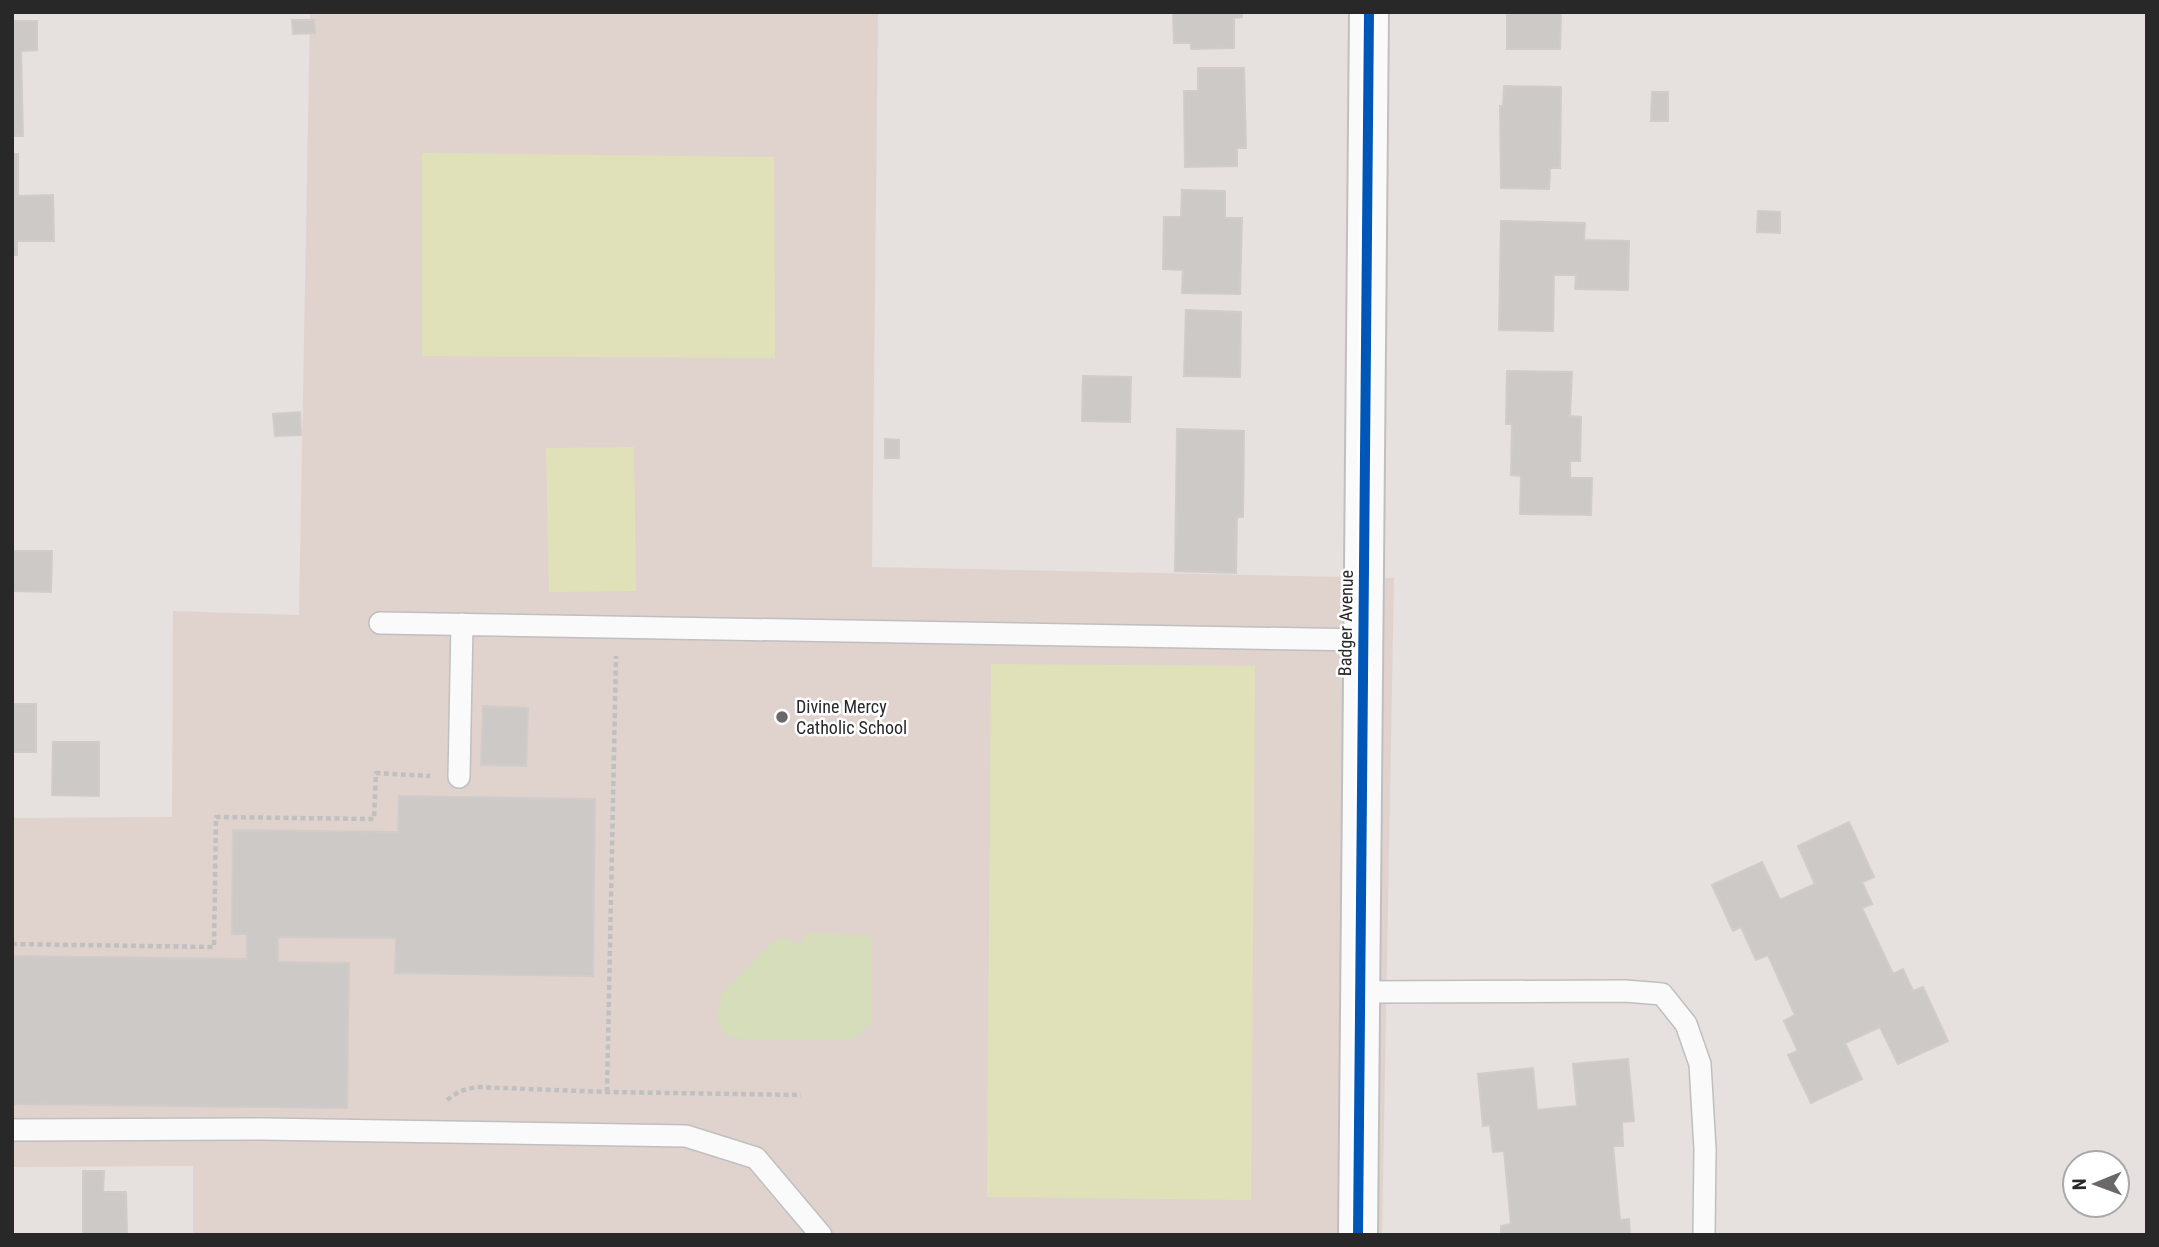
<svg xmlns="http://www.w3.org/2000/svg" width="2159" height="1247" viewBox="0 0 2159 1247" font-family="'Roboto Condensed',sans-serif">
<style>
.education{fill:#e0d3cd}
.green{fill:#d5ddba}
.pitch{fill:#e0e1b9}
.building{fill:#cdc9c7;stroke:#d1ccca;stroke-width:2}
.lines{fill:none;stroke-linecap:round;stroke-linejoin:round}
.lane-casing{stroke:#c0bfbf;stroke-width:24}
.street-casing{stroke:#c0bfbf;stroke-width:42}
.path{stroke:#c1c0c0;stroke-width:4.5;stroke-dasharray:5 3.5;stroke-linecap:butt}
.lane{stroke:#fbfafa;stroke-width:21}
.street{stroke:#fbfafa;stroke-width:38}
.cycleway-casing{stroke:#fff;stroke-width:15}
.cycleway{stroke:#0057b8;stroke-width:10}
.poi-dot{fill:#6a6868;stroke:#fff;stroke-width:2.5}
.labels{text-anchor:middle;stroke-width:5;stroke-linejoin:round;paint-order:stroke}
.street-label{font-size:18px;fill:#282828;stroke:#fff}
.poi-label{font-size:18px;fill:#282828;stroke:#fff;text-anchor:start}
</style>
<rect width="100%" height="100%" fill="#e6e0de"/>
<!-- education -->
<path class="education" d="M 310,12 L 878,12 L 872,567 L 1394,578 L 1382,1235 L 193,1235 L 193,1166 L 12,1167 L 12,818 L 172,817 L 173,611 L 299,615 Z"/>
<!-- green -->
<path class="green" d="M 807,933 L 871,935 L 871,1023 L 854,1039 L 746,1040 L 724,1035 L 717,1016 L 722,993 L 771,943 L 780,938 L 793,940 L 799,945 Z"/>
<!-- pitch -->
<path class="pitch" d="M 422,153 L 774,157 L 775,358 L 422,356 Z
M 634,447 L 636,591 L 549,592 L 546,448 Z
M 991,664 L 1255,666 L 1251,1200 L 987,1197 Z"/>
<!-- building -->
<path class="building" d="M 1173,12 L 1242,12 L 1242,17 L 1234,18 L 1234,48 L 1191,49 L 1191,43 L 1174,43 Z
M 1507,12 L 1561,12 L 1560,49 L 1507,49 Z
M 292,20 L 314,20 L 315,33 L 293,34 Z
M 12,21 L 37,21 L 37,50 L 21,51 L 23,136 L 12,136 Z
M 1198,68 L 1244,68 L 1246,148 L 1237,148 L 1237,166 L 1185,167 L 1184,91 L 1198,91 Z
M 1504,86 L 1561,87 L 1560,168 L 1550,168 L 1549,189 L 1501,188 L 1500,106 L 1503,106 Z
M 1652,92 L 1668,92 L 1668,121 L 1651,121 Z
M 12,154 L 18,154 L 18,196 L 53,195 L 54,241 L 17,241 L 17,255 L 12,255 Z
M 1182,190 L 1225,191 L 1225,218 L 1242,218 L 1240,294 L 1182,293 L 1183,270 L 1163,269 L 1164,217 L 1181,217 Z
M 1758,211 L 1780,212 L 1780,233 L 1757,232 Z
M 1501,221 L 1585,223 L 1584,240 L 1629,241 L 1628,290 L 1575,289 L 1576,275 L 1554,275 L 1553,331 L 1499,330 Z
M 1186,310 L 1241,312 L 1240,377 L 1184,376 Z
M 1507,371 L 1572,372 L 1570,416 L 1581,417 L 1580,461 L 1570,461 L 1570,478 L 1592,478 L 1591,515 L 1520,514 L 1521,476 L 1511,475 L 1512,424 L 1506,424 Z
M 1083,376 L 1131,377 L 1130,422 L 1082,421 Z
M 300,412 L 301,435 L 275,436 L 273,414 Z
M 1177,429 L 1244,431 L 1243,517 L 1237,517 L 1236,573 L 1175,571 Z
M 885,439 L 899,440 L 899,458 L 885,458 Z
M 12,551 L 52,551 L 51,592 L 12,591 Z
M 12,704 L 36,704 L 36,752 L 12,752 Z
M 483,706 L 528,708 L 526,766 L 481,765 Z
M 53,742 L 99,742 L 99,796 L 52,795 Z
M 399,796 L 595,799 L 593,976 L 395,973 L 396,938 L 278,937 L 278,962 L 349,963 L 347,1108 L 12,1104 L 12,956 L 247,959 L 247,934 L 232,934 L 233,830 L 398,832 Z
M 1849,822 L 1874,877 L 1862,882 L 1872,904 L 1862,908 L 1893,974 L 1903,969 L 1913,991 L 1923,987 L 1948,1041 L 1898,1064 L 1880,1027 L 1845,1043 L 1862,1079 L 1811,1103 L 1788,1055 L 1798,1051 L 1784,1021 L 1795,1015 L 1768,955 L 1756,960 L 1741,927 L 1733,931 L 1712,885 L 1762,862 L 1780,900 L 1815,884 L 1798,846 Z
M 1628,1059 L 1634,1121 L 1622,1122 L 1623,1146 L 1613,1146 L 1620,1220 L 1629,1219 L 1630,1235 L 1501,1235 L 1501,1226 L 1511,1224 L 1504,1151 L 1493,1152 L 1490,1125 L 1483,1126 L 1478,1074 L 1533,1068 L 1537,1110 L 1577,1106 L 1573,1064 Z
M 83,1171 L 104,1171 L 103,1192 L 126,1192 L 127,1235 L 83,1235 Z"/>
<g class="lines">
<defs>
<path id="lane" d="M 380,623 L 1364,640
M 459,777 L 462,624
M 1361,992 L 1625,991 L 1662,994 L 1686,1024 L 1700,1064 L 1705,1149 L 1704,1235
M 12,1130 L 262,1129 L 686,1136 L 756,1158 L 821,1235"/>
<path id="street" d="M 1358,1235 L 1369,12"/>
</defs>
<!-- lane casing -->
<use href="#lane" class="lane-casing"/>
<!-- street casing -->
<use href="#street" class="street-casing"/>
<!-- path -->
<path class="path" d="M 12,944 L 214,947 L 216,817 L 374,819 L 376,773 L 430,776
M 607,1092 L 616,656
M 447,1100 L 460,1091 L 476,1087 L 607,1092 L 801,1095"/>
<!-- lane -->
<use href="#lane" class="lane"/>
<!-- street -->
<use href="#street" class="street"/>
<defs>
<path id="cycleway" d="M 1358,1235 L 1369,12"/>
</defs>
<!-- cycleway casing -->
<use href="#cycleway" class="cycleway-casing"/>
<!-- cycleway -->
<use href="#cycleway" class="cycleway"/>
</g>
<!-- markers -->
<circle class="poi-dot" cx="782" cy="717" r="7"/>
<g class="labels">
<!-- street labels -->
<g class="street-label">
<text transform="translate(1346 623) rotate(-89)" y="6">Badger Avenue</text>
</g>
<!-- poi labels -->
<g class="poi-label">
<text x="796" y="713">Divine Mercy<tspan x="796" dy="21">Catholic School</tspan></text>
</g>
</g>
<!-- border -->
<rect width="2159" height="1247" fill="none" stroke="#282828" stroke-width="28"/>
<!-- north arrow -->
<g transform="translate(2096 1184) rotate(269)"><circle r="33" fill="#ffffff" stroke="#a9a9a9" stroke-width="2"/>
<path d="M0-5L12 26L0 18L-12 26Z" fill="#6a6868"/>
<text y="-10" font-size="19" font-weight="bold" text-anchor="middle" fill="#282828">N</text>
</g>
</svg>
